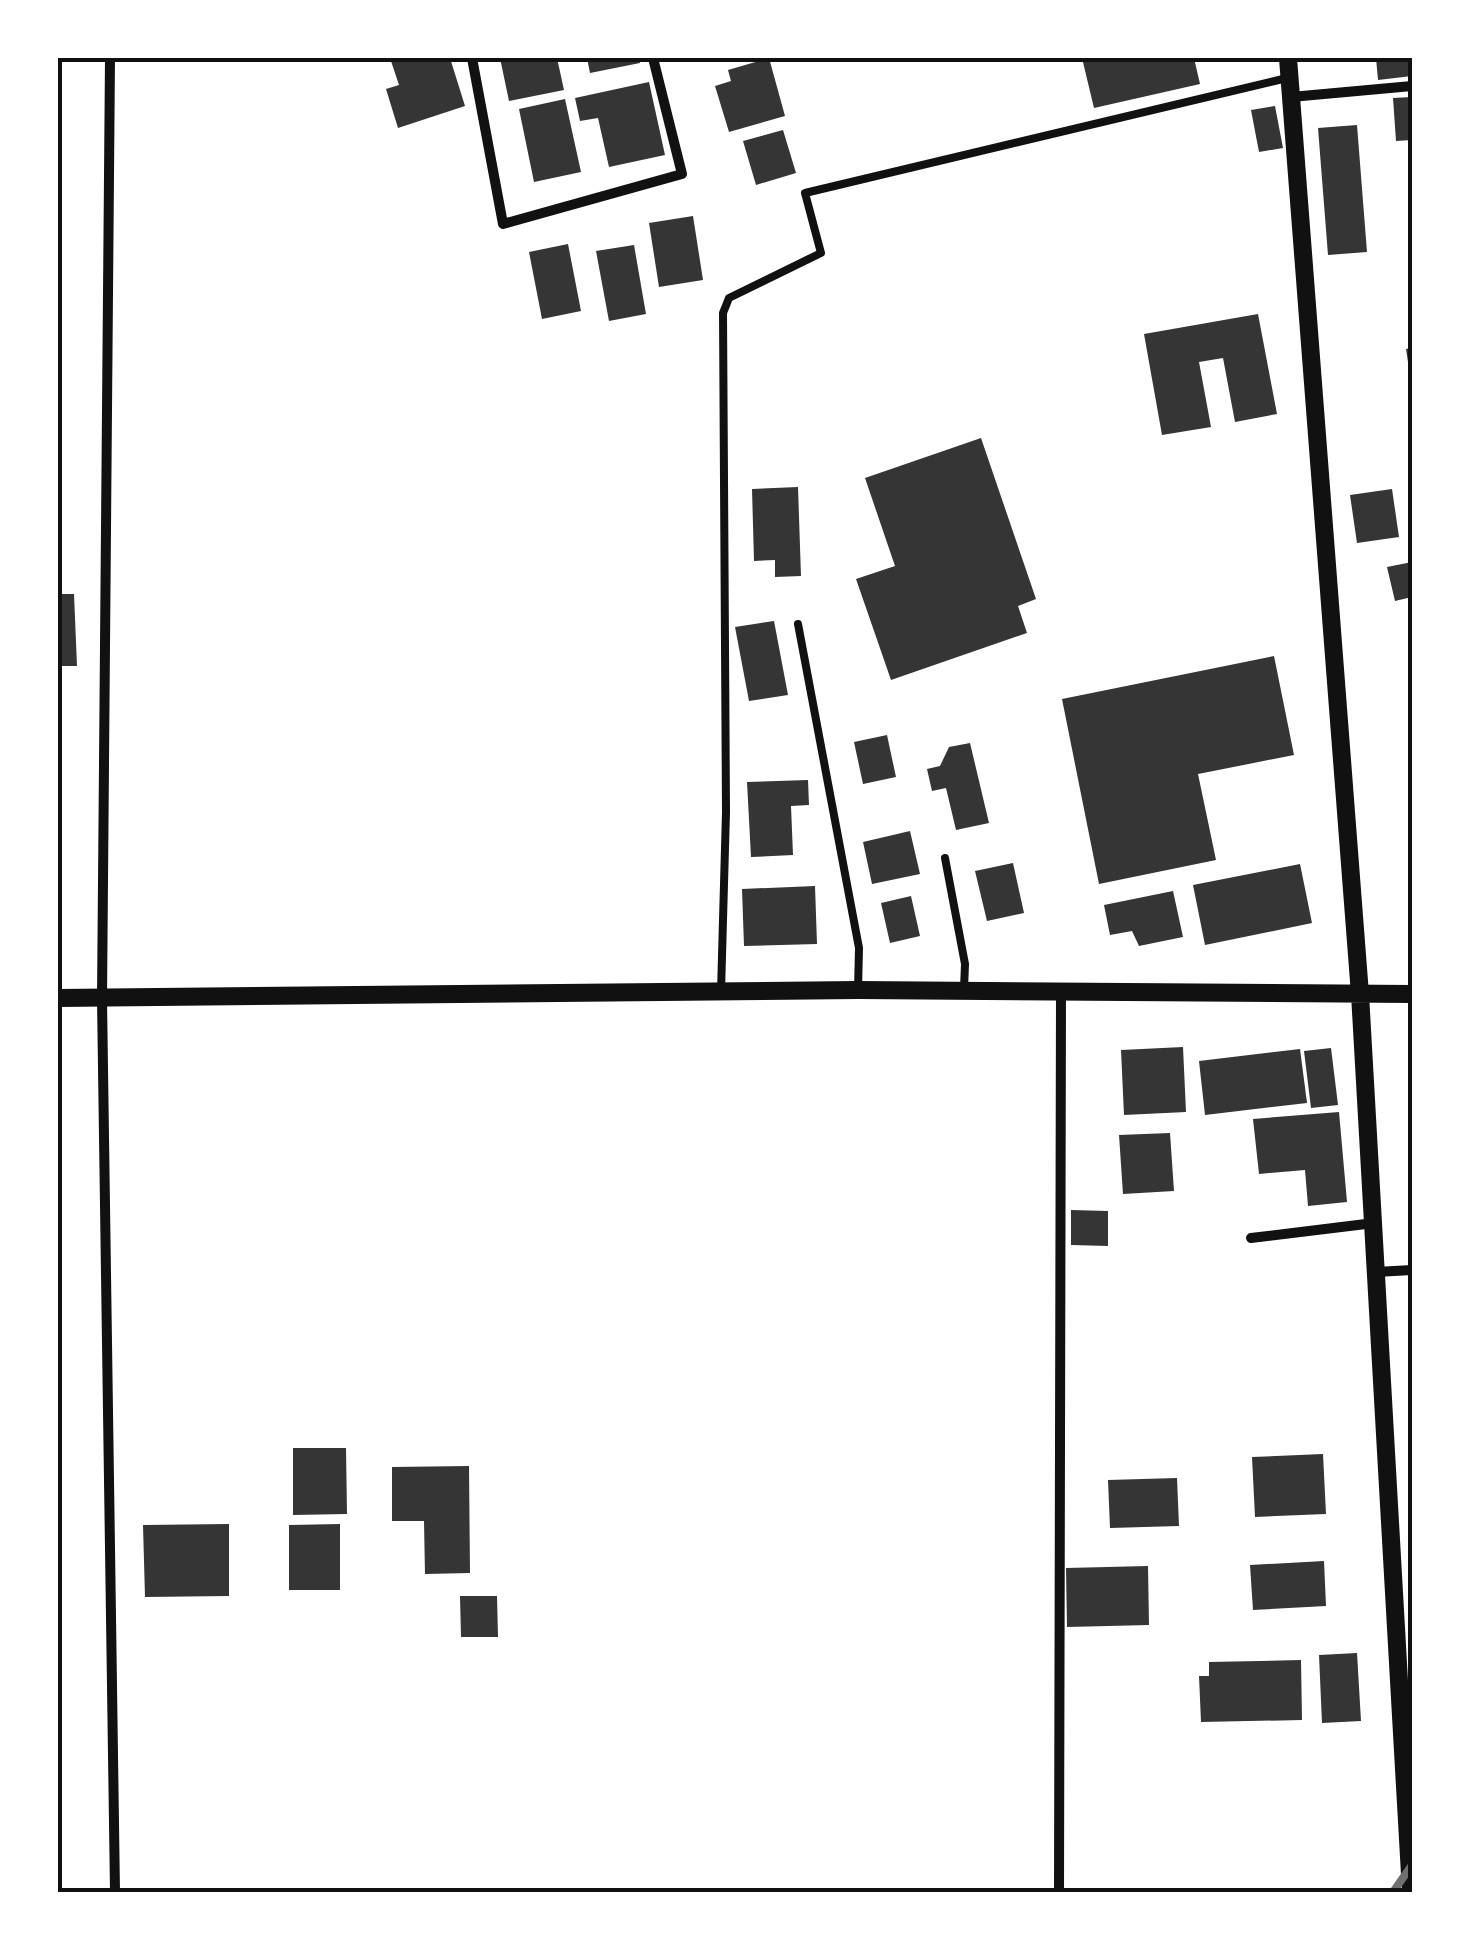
<svg xmlns="http://www.w3.org/2000/svg" width="1470" height="1950" viewBox="0 0 1470 1950" font-family="'Titillium Web',sans-serif">
<style>
.building{fill:#353535}
.lines{fill:none;stroke-linecap:round;stroke-linejoin:round}
.service{stroke:#111;stroke-width:8}
.minor{stroke:#111;stroke-width:10}
.tertiary{stroke:#111;stroke-width:18}
.rail{stroke:#707070;stroke-width:8}
.neatline{fill:none;stroke:#111;stroke-width:4}
</style>
<rect width="100%" height="100%" fill="#fff"/>
<!-- building -->
<path class="building" d="M 390,58 L 450,58 L 465,106 L 398,128 L 386,89 L 399,85 Z
M 500,58 L 557,58 L 564,90 L 509,101 Z
M 587,58 L 639,58 L 640,63 L 590,73 Z
M 769,58 L 785,116 L 729,132 L 715,86 L 731,81 L 728,70 Z
M 1082,58 L 1194,58 L 1200,84 L 1094,108 Z
M 1376,58 L 1412,58 L 1412,76 L 1378,80 Z
M 649,82 L 665,155 L 609,167 L 598,118 L 580,121 L 575,98 Z
M 1412,97 L 1412,140 L 1396,141 L 1393,98 Z
M 565,99 L 581,172 L 534,182 L 519,109 Z
M 1275,106 L 1283,148 L 1259,152 L 1251,110 Z
M 1357,125 L 1367,252 L 1328,255 L 1318,128 Z
M 783,130 L 796,173 L 756,185 L 743,141 Z
M 693,216 L 703,280 L 659,287 L 649,223 Z
M 568,244 L 581,311 L 542,319 L 529,252 Z
M 634,245 L 646,314 L 609,321 L 596,251 Z
M 1258,314 L 1277,414 L 1235,422 L 1223,358 L 1199,362 L 1211,427 L 1162,435 L 1144,334 Z
M 1412,348 L 1412,375 L 1410,375 L 1406,349 Z
M 981,438 L 1036,599 L 1018,606 L 1027,633 L 891,680 L 856,579 L 895,566 L 865,478 Z
M 798,487 L 801,576 L 775,577 L 775,560 L 754,561 L 752,489 Z
M 1392,489 L 1399,537 L 1357,543 L 1350,495 Z
M 1412,562 L 1412,597 L 1395,601 L 1387,567 Z
M 58,594 L 74,594 L 77,666 L 58,666 Z
M 774,621 L 788,695 L 749,701 L 735,627 Z
M 1274,656 L 1294,755 L 1198,774 L 1216,860 L 1099,884 L 1062,699 Z
M 887,735 L 896,777 L 863,784 L 854,742 Z
M 970,743 L 989,823 L 956,830 L 946,788 L 932,791 L 927,769 L 940,766 L 949,747 Z
M 808,780 L 809,805 L 791,806 L 793,855 L 751,857 L 747,782 Z
M 910,831 L 920,874 L 872,884 L 863,842 Z
M 1013,863 L 1024,913 L 987,921 L 975,871 Z
M 1300,864 L 1312,923 L 1205,945 L 1193,885 Z
M 815,886 L 817,944 L 744,946 L 742,889 Z
M 1173,891 L 1183,937 L 1139,946 L 1132,931 L 1110,935 L 1104,905 Z
M 911,896 L 920,936 L 890,943 L 881,903 Z
M 1183,1047 L 1186,1112 L 1124,1115 L 1121,1050 Z
M 1331,1048 L 1338,1105 L 1311,1108 L 1304,1051 Z
M 1300,1049 L 1307,1103 L 1205,1115 L 1199,1061 Z
M 1339,1112 L 1347,1202 L 1308,1206 L 1305,1170 L 1259,1174 L 1253,1119 Z
M 1170,1133 L 1174,1191 L 1123,1194 L 1119,1135 Z
M 1071,1210 L 1108,1211 L 1108,1246 L 1071,1245 Z
M 293,1448 L 346,1448 L 347,1514 L 293,1515 Z
M 1323,1454 L 1326,1514 L 1255,1517 L 1252,1457 Z
M 469,1466 L 470,1573 L 425,1574 L 424,1521 L 392,1521 L 392,1467 Z
M 1177,1478 L 1179,1526 L 1110,1528 L 1108,1480 Z
M 229,1524 L 229,1596 L 145,1597 L 143,1525 Z
M 340,1524 L 340,1590 L 289,1590 L 289,1525 Z
M 1324,1561 L 1326,1606 L 1253,1610 L 1250,1565 Z
M 1148,1566 L 1149,1625 L 1067,1627 L 1066,1568 Z
M 460,1596 L 497,1596 L 498,1637 L 461,1637 Z
M 1357,1653 L 1361,1721 L 1322,1723 L 1319,1655 Z
M 1301,1660 L 1302,1720 L 1201,1722 L 1199,1676 L 1209,1676 L 1209,1662 Z"/>
<g class="lines">
<!-- service -->
<path class="service" d="M 798,624 L 859,948 L 858,990
M 945,858 L 965,964 L 964,989
M 721,992 L 726,812 L 723,313 L 729,298 L 821,253 L 805,193 L 1287,78"/>
<!-- minor -->
<path class="minor" d="M 110,58 L 102,999 L 115,1892
M 472,58 L 503,224 L 682,174 L 653,58
M 1291,97 L 1412,86
M 1251,1238 L 1374,1223
M 1376,1272 L 1412,1270
M 1059,1892 L 1061,993"/>
<!-- tertiary -->
<path class="tertiary" d="M 1288,58 L 1360,994 L 1411,1892
M 58,998 L 858,990 L 1412,994"/>
<!-- rail -->
<path class="rail" d="M 1393,1892 L 1412,1865"/>
</g>
<!-- border -->
<rect width="1470" height="1950" fill="none" stroke="#ffffff" stroke-width="120"/>
<rect x="60" y="60" width="1350" height="1830" class="neatline"/>
</svg>
